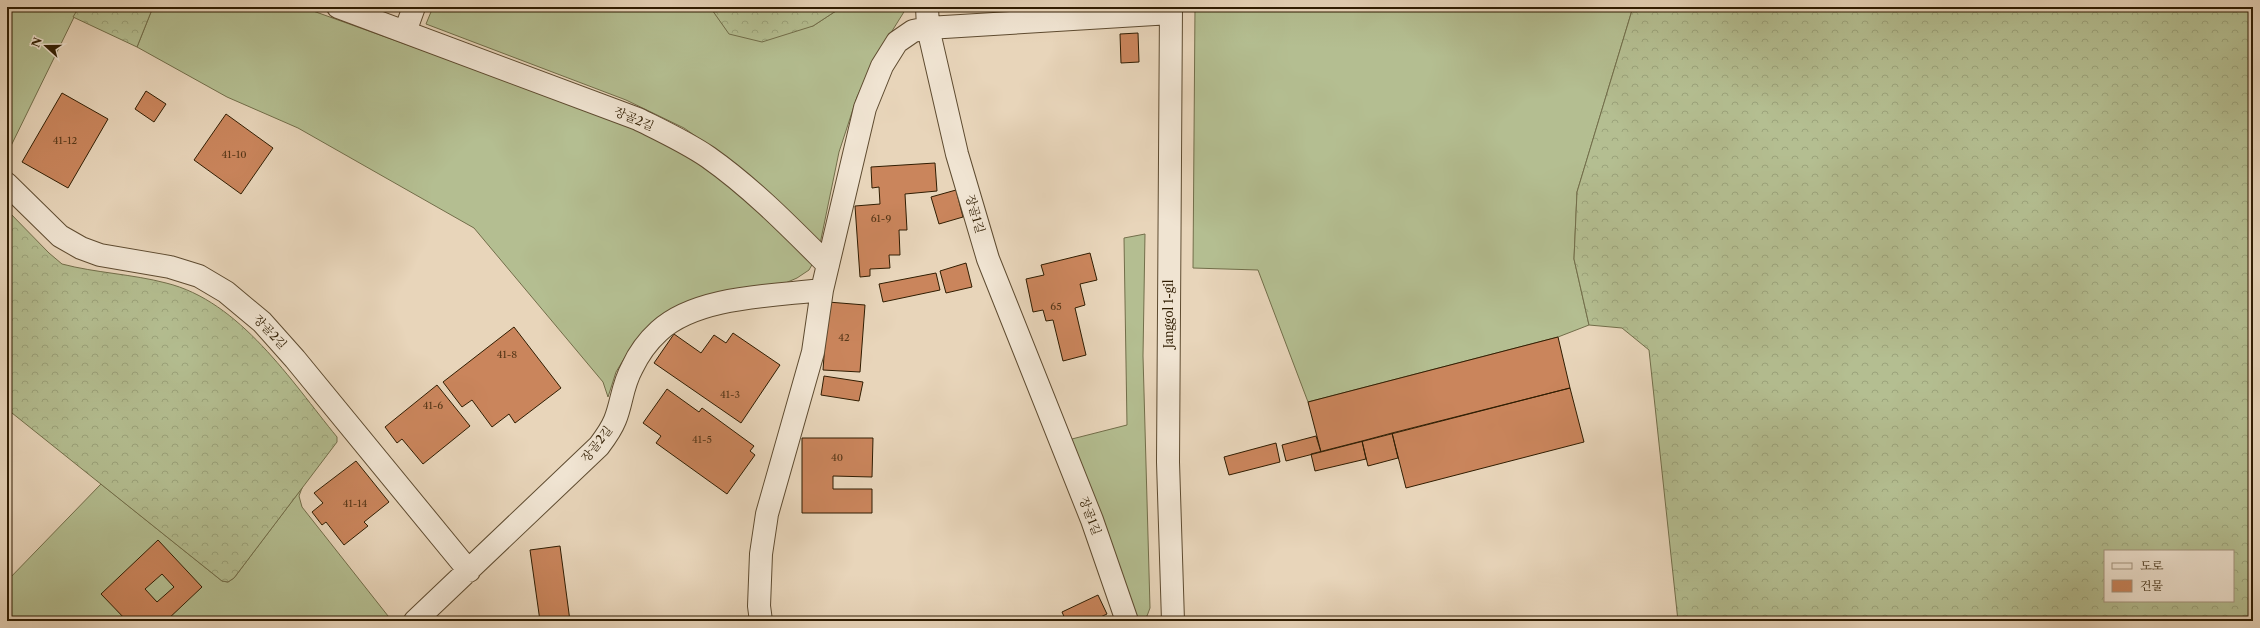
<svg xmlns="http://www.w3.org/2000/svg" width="2260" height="628" viewBox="0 0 2260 628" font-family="'Libre Caslon Text','Noto Serif KR',serif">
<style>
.grass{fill:#b4be91;stroke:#726e4a}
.forest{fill:url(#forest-crowns);stroke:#726e4a;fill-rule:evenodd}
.building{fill:#ca855c;stroke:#301d02;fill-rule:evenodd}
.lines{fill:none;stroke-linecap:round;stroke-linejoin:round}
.minor-casing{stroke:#5e4b30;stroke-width:24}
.minor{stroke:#f0e4d2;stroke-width:22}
.labels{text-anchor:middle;stroke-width:4;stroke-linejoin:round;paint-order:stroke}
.number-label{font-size:10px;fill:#563718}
.street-label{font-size:12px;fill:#301d02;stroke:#f0e4d2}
</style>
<defs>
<pattern id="forest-crowns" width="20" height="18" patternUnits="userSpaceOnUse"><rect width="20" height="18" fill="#b4be91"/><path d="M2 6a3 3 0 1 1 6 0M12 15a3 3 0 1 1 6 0" fill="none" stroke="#9ba37b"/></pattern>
</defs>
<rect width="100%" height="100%" fill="#e8d5ba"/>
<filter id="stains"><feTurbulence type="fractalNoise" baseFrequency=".005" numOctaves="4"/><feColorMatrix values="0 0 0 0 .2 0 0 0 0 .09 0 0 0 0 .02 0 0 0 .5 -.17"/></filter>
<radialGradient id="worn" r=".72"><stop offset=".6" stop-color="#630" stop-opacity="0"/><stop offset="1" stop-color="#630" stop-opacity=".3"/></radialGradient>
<!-- grass -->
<path class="grass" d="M 7,7 L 79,7 L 7,154 Z
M 153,7 L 302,7 L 639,128 L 702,164 L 732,187 L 814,261 L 809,270 L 797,278 L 776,287 L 656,322 L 633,344 L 616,372 L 608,397 L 603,382 L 474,228 L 298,128 L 227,97 L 137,47 Z
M 433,7 L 710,7 L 729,33 L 813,26 L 842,7 L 907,7 L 879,52 L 857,97 L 839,152 L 820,244 L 727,158 L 684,128 L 626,100 L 426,24 Z
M 1195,7 L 1633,7 L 1577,192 L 1574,259 L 1589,325 L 1558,337 L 1308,402 L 1258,270 L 1193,268 Z
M 1145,234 L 1143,356 L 1150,608 L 1147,616 L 1142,618 L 1136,617 L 1068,440 L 1127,425 L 1124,238 Z
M 101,484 L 222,581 L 228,582 L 234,578 L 302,488 L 299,496 L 302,507 L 392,621 L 7,621 L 7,581 Z"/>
<!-- forest -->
<path class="forest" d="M 79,7 L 153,7 L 137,47 L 73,17 Z
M 710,7 L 842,7 L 813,26 L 762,42 L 729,34 Z
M 1633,7 L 2253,7 L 2253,621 L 1678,621 L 1649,350 L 1622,328 L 1589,325 L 1574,259 L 1577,192 ZM 2105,551 L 2233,551 L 2233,601 L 2105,601 Z
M 7,210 L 49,253 L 62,264 C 96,273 132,274 166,283 C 240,301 291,381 337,437 L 337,442 L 234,578 L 228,582 L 222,581 L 7,409 Z"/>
<!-- building -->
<path class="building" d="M 1138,33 L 1139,62 L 1121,63 L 1120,34 Z
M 146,91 L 166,104 L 154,122 L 135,109 Z
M 62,93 L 108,119 L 68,188 L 22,162 Z
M 226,114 L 273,148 L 241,194 L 194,160 Z
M 935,163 L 937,191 L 905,194 L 907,230 L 899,230 L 900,255 L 889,255 L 890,268 L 870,269 L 870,276 L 860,277 L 855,206 L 880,204 L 879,187 L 872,188 L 871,167 Z
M 956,190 L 963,217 L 939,224 L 931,197 Z
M 1090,253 L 1097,280 L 1080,284 L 1085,305 L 1075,308 L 1086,355 L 1063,361 L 1053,320 L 1046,321 L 1043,310 L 1033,312 L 1026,279 L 1044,275 L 1041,265 Z
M 966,263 L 972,287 L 946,293 L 940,271 Z
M 936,273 L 940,290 L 883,302 L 879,284 Z
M 828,302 L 865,305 L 860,372 L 823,370 Z
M 514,327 L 561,388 L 515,423 L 509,414 L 492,427 L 472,400 L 462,407 L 443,382 Z
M 733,333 L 780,365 L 741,423 L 654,363 L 674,334 L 701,353 L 714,335 L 726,343 Z
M 1558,337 L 1570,388 L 1321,452 L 1308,402 Z
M 824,376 L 863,382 L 859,401 L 821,395 Z
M 437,385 L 470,426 L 423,464 L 402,439 L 397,443 L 385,427 Z
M 1570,388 L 1584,442 L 1406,488 L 1392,433 Z
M 667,389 L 699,412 L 702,408 L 754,446 L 750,451 L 755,455 L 727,494 L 656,443 L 661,436 L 643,423 Z
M 1392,433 L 1398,458 L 1368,466 L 1362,441 Z
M 1316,436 L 1321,452 L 1286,461 L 1282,445 Z
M 802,438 L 873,438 L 872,477 L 833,476 L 833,489 L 872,489 L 872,513 L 802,513 Z
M 1362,441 L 1366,459 L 1315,471 L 1311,454 Z
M 1276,443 L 1280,462 L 1229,475 L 1224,457 Z
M 356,461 L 389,502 L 364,522 L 368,526 L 344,545 L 326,522 L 322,525 L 312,512 L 323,503 L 314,493 Z
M 158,540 L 202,587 L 166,621 L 127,621 L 101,594 ZM 162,574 L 174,587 L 157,602 L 145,589 Z
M 560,546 L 570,621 L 540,621 L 530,550 Z
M 1098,595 L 1107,614 L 1092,621 L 1066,621 L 1062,612 Z"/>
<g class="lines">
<defs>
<path id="minor" d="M 338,7 L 638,119 C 662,131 686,142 708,157 C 752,188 790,227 828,265
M 1171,7 L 1168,462 L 1173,621
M 405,32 L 414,7
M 7,184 L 60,236 L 81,248 L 100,255 L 170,267 L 199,276 L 226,292 L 262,322 L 295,359 L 469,571
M 415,621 L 599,446 C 605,438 611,430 615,420 C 622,403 622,386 632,368 C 638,355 648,341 659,331 C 697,296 773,296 822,290
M 761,621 L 759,606 L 761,554 L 767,514 L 813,352 L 822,290 L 865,108 L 882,66 L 897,42 L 913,31 L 928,28 L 927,7
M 1127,621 L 1092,520 L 988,259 L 957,154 L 928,28 L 1171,13"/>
</defs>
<!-- minor casing -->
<use href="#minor" class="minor-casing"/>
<!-- minor -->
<use href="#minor" class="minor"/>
</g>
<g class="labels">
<!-- number labels -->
<g class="number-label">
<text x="65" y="144">41-12</text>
<text x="234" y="158">41-10</text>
<text x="881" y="222">61-9</text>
<text x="1056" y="310">65</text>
<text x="844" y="341">42</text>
<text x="507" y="358">41-8</text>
<text x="730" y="398">41-3</text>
<text x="433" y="409">41-6</text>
<text x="702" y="443">41-5</text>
<text x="837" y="461">40</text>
<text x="355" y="507">41-14</text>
</g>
<!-- street labels -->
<g class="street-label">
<text transform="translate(634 119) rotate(23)" y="4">장골2길</text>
<text transform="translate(975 214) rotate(74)" y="4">장골1길</text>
<text transform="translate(1169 314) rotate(-90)" y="4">Janggol 1-gil</text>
<text transform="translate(270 332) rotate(46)" y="4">장골2길</text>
<text transform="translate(597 444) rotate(-52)" y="4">장골2길</text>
<text transform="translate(1090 516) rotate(69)" y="4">장골1길</text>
</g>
</g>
<!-- margin -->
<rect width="2260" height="628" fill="none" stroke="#e8d5ba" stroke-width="24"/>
<rect x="8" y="8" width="2244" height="612" fill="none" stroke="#301d02" stroke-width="2"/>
<rect x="12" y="12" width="2236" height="604" fill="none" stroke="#301d02"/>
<!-- legend -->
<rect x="2104" y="550" width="130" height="52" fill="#f0e4d2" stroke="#a3947f"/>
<rect x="2112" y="563" width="20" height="6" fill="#f0e4d2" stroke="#a3947f"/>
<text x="2140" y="570" font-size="12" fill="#301d02">도로</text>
<rect x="2112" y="580" width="20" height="12" fill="#ca855c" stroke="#a3947f"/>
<text x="2140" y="590" font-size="12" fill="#301d02">건물</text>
<!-- north arrow -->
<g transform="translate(46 46) rotate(291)" stroke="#f0e4d2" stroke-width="3" paint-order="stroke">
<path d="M0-3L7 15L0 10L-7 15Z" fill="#301d02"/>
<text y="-6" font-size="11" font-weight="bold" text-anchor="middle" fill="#301d02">N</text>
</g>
<rect width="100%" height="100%" filter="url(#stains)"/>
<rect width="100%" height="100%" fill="url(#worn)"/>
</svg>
